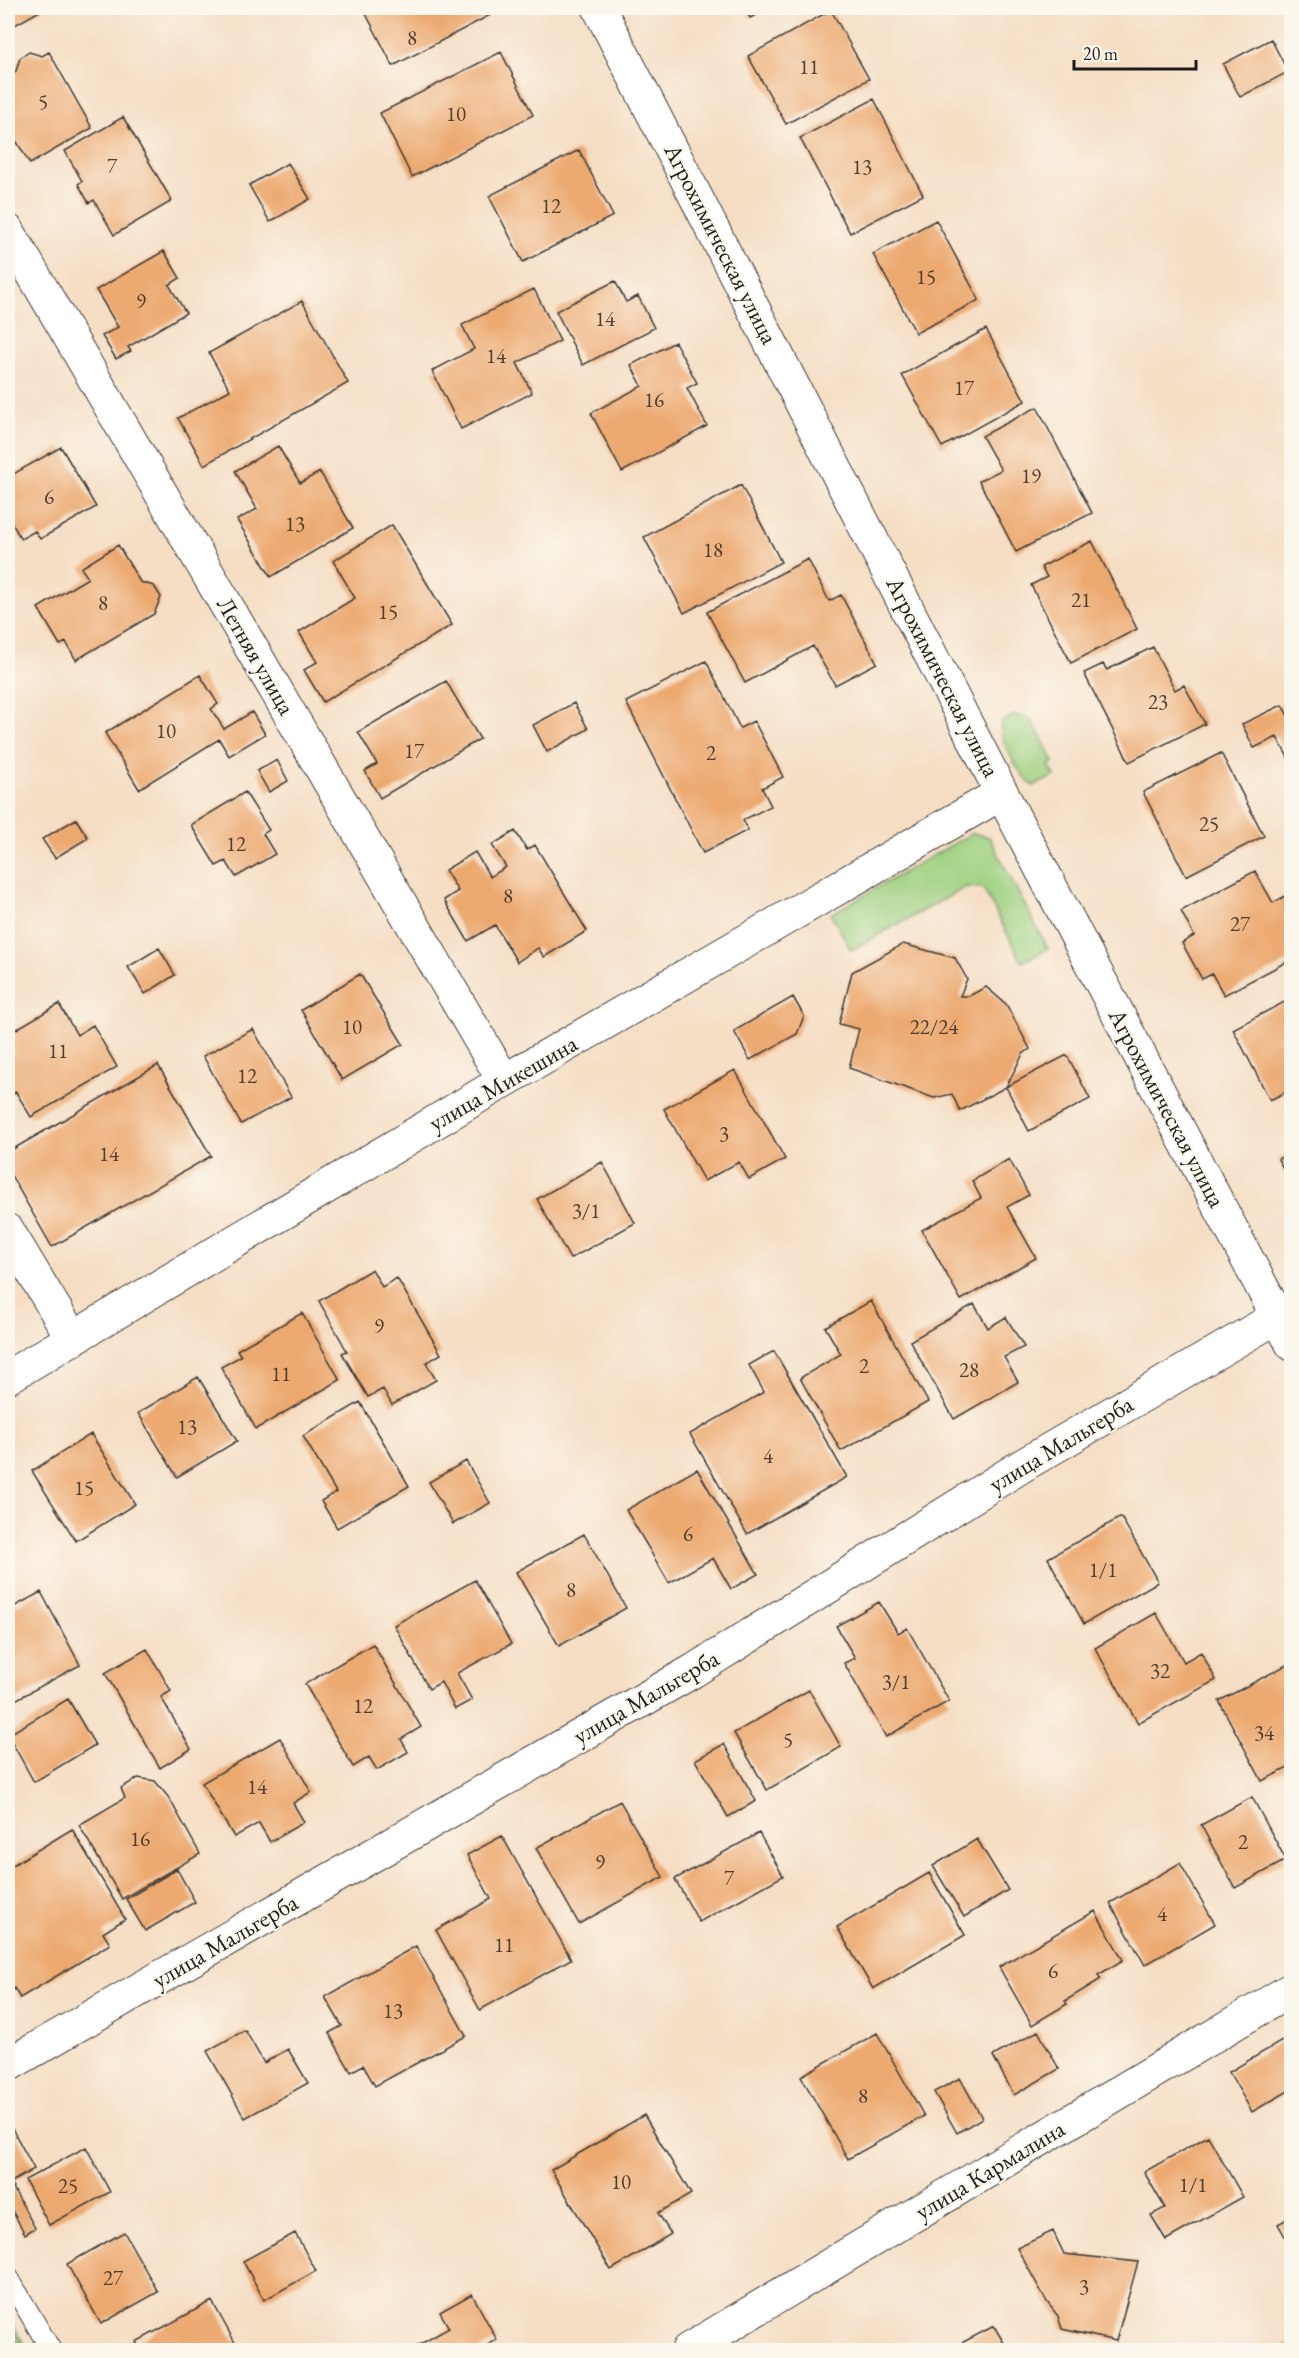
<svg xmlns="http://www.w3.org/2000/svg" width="1299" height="2358" viewBox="0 0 1299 2358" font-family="'EB Garamond',serif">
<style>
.green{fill:#9ed080;stroke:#5d764e;stroke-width:1.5}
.forest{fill:#7eb26e;stroke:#4d6745;stroke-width:1.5}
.building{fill:#eca970}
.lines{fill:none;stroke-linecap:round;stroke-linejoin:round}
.service-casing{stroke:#3d3935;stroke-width:22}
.minor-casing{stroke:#3d3935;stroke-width:35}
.service{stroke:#fff;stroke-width:20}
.minor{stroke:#fff;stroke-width:33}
.labels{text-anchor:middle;stroke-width:4.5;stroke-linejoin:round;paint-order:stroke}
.number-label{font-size:21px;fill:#503f31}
.street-label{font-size:24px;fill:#1c1c1c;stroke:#fbf7ec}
</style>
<rect width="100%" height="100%" fill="#fbf7ec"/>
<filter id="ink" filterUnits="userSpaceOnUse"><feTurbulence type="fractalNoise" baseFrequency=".0167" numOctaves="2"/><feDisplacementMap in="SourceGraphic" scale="12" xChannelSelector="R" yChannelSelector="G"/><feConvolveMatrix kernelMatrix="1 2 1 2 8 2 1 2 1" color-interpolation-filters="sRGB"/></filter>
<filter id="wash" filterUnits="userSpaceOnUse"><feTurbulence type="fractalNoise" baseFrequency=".008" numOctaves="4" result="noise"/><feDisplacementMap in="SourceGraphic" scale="24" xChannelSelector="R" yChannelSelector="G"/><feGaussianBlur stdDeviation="1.35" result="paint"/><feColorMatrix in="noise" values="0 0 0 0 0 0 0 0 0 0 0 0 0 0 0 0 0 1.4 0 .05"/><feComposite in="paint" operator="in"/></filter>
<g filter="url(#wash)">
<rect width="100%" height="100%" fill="#f5dec4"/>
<!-- green -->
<path class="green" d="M 1015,715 L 1031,719 L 1054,762 L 1049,765 L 1055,776 L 1034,786 C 1020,777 998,739 1001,722 Z
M 972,833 L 989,837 L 1048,949 L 1022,962 L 983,888 L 966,887 L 851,950 L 831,914 Z"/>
<!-- forest -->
<path class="forest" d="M 8,2314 L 27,2350 L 8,2350 Z"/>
<g id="blocks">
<!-- building -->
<path class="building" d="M 8,8 L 45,8 L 8,29 Z
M 363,8 L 496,8 L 498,11 L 393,66 Z
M 744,8 L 769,8 L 750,18 Z
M 831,10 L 869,79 L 786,124 L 748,56 Z
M 1271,39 L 1288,72 L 1240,97 L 1223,64 Z
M 29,52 L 42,56 L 49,52 L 92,128 L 30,164 L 17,142 L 9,147 L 8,145 L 8,76 L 16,71 L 20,58 Z
M 501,52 L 533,115 L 412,177 L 380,113 Z
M 874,99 L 923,195 L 850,233 L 800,138 Z
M 123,117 L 172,201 L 114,235 L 94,200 L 89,203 L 78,184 L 82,181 L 65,151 Z
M 579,150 L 613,216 L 523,262 L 489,196 Z
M 288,163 L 310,199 L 270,222 L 249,185 Z
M 936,220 L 979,300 L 916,333 L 873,254 Z
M 164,251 L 180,278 L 169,285 L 186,313 L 128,347 L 131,351 L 116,359 L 102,336 L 118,327 L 96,290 Z
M 615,281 L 626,302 L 638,296 L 654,328 L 583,365 L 556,311 Z
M 534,289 L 560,341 L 517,363 L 532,393 L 461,429 L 432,371 L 474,349 L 462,325 Z
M 302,301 L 348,383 L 204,465 L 178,418 L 230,390 L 209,353 Z
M 986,329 L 1025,401 L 942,447 L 902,375 Z
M 675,342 L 697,383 L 687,388 L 707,426 L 622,472 L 591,413 L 642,386 L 631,365 Z
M 1037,407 L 1092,513 L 1016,552 L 979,481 L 1001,470 L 982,436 Z
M 278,446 L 300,483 L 320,472 L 353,528 L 271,577 L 237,520 L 257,509 L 235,471 Z
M 61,447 L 96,507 L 40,539 L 35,531 L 21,539 L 8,516 L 8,487 L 11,485 L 8,477 Z
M 741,485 L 781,562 L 684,613 L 644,537 Z
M 392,525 L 452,625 L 323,702 L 304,670 L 317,662 L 299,632 L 355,598 L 333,561 Z
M 1092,541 L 1137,629 L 1071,663 L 1031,585 L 1047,577 L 1041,567 Z
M 118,545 L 140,582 L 154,586 L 161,597 L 154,614 L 76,660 L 66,642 L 60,645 L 38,608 L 88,578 L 81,568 Z
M 808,559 L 829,601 L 841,595 L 877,663 L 835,685 L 813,646 L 745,683 L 707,612 Z
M 1153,647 L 1175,690 L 1184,685 L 1205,724 L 1129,762 L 1084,673 L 1103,664 L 1107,670 Z
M 706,661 L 740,728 L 754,721 L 783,777 L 762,788 L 771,806 L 743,820 L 748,830 L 703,853 L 626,702 Z
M 200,675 L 218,704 L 211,709 L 224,729 L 252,712 L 265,734 L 229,756 L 219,739 L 139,789 L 105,733 Z
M 446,681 L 480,739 L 380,798 L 365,771 L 377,764 L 358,732 Z
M 574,703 L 588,729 L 547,752 L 533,725 Z
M 1282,705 L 1292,723 L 1292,765 L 1277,737 L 1254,748 L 1242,724 Z
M 1221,753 L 1264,836 L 1186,876 L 1143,792 Z
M 277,760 L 288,781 L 269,792 L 257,771 Z
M 245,792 L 269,830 L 263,834 L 275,854 L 236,877 L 226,861 L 216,866 L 191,825 Z
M 76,819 L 88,838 L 55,858 L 42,839 Z
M 515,831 L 527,850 L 535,845 L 587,931 L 544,957 L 538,948 L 517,962 L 495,925 L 468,941 L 444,900 L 458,891 L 445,870 L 475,852 L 490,877 L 506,867 L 492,845 Z
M 1255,871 L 1273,903 L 1285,896 L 1292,908 L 1292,940 L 1289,942 L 1292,946 L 1292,959 L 1224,995 L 1212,974 L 1202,979 L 1182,943 L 1194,936 L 1181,911 Z
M 903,944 L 955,958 L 967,979 L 960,996 L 969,996 L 986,987 L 1006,1004 L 1030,1049 L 1023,1054 L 1006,1087 L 1067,1055 L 1090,1099 L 1029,1131 L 1006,1087 L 960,1111 L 952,1094 L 934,1098 L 849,1068 L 859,1029 L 839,1024 L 852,972 Z
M 159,948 L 175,975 L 145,994 L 128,967 Z
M 360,974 L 403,1044 L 342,1080 L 301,1010 Z
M 793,997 L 804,1016 L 797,1034 L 750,1060 L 734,1031 Z
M 1292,998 L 1292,1089 L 1270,1100 L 1233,1029 Z
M 59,1004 L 77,1035 L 93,1025 L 117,1067 L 31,1117 L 16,1092 L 8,1096 L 8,1034 Z
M 253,1029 L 291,1097 L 241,1124 L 203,1056 Z
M 158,1065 L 211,1156 L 52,1247 L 8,1170 L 8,1152 Z
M 735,1070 L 785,1159 L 749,1179 L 739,1162 L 704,1181 L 664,1109 Z
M 1292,1152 L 1292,1185 L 1278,1159 Z
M 1009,1159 L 1029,1195 L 1007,1207 L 1036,1258 L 961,1300 L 922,1230 L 981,1198 L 972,1181 Z
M 602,1162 L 635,1223 L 570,1259 L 537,1199 Z
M 372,1269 L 382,1287 L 397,1278 L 441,1354 L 426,1363 L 436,1380 L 392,1405 L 383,1389 L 368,1397 L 342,1353 L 347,1351 L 319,1301 Z
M 871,1301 L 928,1402 L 841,1451 L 800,1378 L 841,1354 L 825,1327 Z
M 974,1304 L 988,1328 L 1006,1317 L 1024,1347 L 1004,1357 L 1018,1382 L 954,1419 L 910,1341 Z
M 302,1313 L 340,1380 L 256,1429 L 221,1367 L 241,1356 L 237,1350 Z
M 774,1351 L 847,1477 L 747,1534 L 690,1434 L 764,1392 L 749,1365 Z
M 198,1377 L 237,1441 L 177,1477 L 138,1413 Z
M 360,1402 L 409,1486 L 337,1528 L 321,1501 L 336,1492 L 303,1436 Z
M 91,1434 L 135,1504 L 76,1541 L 32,1471 Z
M 466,1461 L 490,1503 L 453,1524 L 429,1482 Z
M 697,1469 L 758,1574 L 731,1589 L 713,1558 L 669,1583 L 626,1510 Z
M 1121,1517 L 1158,1582 L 1084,1624 L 1048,1558 Z
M 584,1534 L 626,1608 L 559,1646 L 516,1572 Z
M 475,1580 L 511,1644 L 457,1673 L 472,1700 L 455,1709 L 441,1682 L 429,1689 L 394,1625 Z
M 41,1592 L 80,1665 L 8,1704 L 8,1610 Z
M 879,1602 L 898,1633 L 907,1628 L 949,1701 L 886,1737 L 844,1663 L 855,1658 L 836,1626 Z
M 1156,1613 L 1184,1662 L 1201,1652 L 1216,1680 L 1138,1723 L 1095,1648 Z
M 373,1644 L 421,1727 L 401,1739 L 408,1752 L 377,1770 L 369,1757 L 353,1767 L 305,1684 Z
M 147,1649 L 171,1691 L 161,1697 L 191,1749 L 160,1768 L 105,1673 Z
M 1292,1662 L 1292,1766 L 1262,1781 L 1219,1701 Z
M 809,1690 L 841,1747 L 767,1790 L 734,1733 Z
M 68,1699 L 95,1745 L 34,1782 L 8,1735 Z
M 280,1738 L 311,1792 L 293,1803 L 304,1822 L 270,1842 L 259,1823 L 234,1837 L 202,1783 Z
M 724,1744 L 756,1801 L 728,1817 L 695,1760 Z
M 138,1778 L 155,1781 L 169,1798 L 200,1854 L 122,1899 L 79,1825 L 125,1798 L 121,1788 Z
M 1252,1797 L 1286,1860 L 1235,1888 L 1201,1825 Z
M 620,1801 L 663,1877 L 579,1924 L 536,1848 Z
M 72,1829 L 125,1919 L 103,1933 L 110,1944 L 20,1998 L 14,1988 L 8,1992 L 8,1868 Z
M 759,1833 L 783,1876 L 699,1922 L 675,1879 Z
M 502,1836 L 571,1959 L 480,2010 L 436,1930 L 491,1899 L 467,1855 Z
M 977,1839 L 1008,1890 L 964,1917 L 933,1866 Z
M 1180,1863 L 1215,1924 L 1145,1965 L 1110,1903 Z
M 177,1869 L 195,1902 L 145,1931 L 126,1899 Z
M 929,1873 L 965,1935 L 873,1989 L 837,1927 Z
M 1095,1911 L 1123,1960 L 1098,1975 L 1101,1979 L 1065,2001 L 1067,2004 L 1032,2025 L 999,1967 Z
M 416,1946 L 466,2036 L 375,2086 L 363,2065 L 351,2072 L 329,2033 L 342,2026 L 325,1997 Z
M 245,2030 L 264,2063 L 288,2049 L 308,2083 L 245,2118 L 207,2051 Z
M 1038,2031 L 1059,2069 L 1014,2095 L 993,2056 Z
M 877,2033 L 924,2116 L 848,2159 L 801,2076 Z
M 1292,2035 L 1292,2089 L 1252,2112 L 1229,2072 Z
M 960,2078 L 982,2118 L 957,2133 L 934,2092 Z
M 644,2115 L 691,2194 L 658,2213 L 671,2234 L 611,2270 L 551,2170 Z
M 8,2121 L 34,2169 L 8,2184 Z
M 1208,2136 L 1243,2197 L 1166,2240 L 1151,2215 L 1165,2208 L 1144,2172 Z
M 86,2147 L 110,2192 L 49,2225 L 25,2180 Z
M 12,2186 L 35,2228 L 25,2234 L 8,2203 L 8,2188 Z
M 1292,2216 L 1292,2249 L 1278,2224 Z
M 1053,2231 L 1064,2254 L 1138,2262 L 1116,2341 L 1062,2329 L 1058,2316 L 1047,2302 L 1017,2248 Z
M 124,2232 L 158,2292 L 101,2324 L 67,2264 Z
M 295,2233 L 316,2271 L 264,2300 L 243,2261 Z
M 472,2294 L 497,2340 L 478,2350 L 410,2350 L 449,2328 L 440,2312 Z
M 212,2301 L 239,2350 L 141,2350 L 136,2342 Z
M 994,2326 L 1008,2350 L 948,2350 Z
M 1292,2341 L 1292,2350 L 1285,2350 L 1283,2346 Z"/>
</g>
</g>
<g filter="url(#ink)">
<use href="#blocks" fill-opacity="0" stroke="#3d3935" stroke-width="1.5"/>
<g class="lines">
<defs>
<path id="service" d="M 8,2277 L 51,2350"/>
<path id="minor" d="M 599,8 L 1015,819 L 1292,1344
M 8,231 L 504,1081
M 8,1231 L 73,1339
M 8,1377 L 504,1081 L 1002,793
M 8,2065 L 693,1671 L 1025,1464 L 1277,1317
M 688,2350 L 1292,1989"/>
</defs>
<!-- service casing -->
<use href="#service" class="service-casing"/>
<!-- minor casing -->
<use href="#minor" class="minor-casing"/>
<!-- service -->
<use href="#service" class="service"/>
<!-- minor -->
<use href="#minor" class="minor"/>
</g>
</g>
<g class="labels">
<!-- number labels -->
<g class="number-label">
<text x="412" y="45">8</text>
<text x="809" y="74">11</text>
<text x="43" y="109">5</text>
<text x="456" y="121">10</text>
<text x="112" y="173">7</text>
<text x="862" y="174">13</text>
<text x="551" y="213">12</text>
<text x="926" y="284">15</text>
<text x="141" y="308">9</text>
<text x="605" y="326">14</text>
<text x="496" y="363">14</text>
<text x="964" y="395">17</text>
<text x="654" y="407">16</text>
<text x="1031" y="483">19</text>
<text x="49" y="504">6</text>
<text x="295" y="531">13</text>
<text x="713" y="557">18</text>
<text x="1081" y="607">21</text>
<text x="103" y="610">8</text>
<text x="388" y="619">15</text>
<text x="1158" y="709">23</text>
<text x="166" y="738">10</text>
<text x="414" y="758">17</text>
<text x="711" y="760">2</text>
<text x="1209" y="831">25</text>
<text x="236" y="851">12</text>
<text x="508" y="903">8</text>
<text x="1240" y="931">27</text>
<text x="352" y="1034">10</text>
<text x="934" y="1034">22/24</text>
<text x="58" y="1058">11</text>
<text x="247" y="1083">12</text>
<text x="724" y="1141">3</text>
<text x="109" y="1161">14</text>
<text x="586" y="1218">3/1</text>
<text x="379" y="1333">9</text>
<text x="864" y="1373">2</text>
<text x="969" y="1377">28</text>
<text x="281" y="1381">11</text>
<text x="187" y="1434">13</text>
<text x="768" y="1463">4</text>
<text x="84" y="1495">15</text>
<text x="688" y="1541">6</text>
<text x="1103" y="1577">1/1</text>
<text x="571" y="1597">8</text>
<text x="1160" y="1678">32</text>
<text x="896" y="1689">3/1</text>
<text x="363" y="1713">12</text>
<text x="1264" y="1740">34</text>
<text x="788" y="1747">5</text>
<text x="257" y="1794">14</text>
<text x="140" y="1846">16</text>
<text x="1243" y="1849">2</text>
<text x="600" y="1869">9</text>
<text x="729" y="1885">7</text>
<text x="1162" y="1921">4</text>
<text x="504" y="1952">11</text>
<text x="1053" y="1978">6</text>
<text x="393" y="2018">13</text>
<text x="863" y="2103">8</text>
<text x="621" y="2189">10</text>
<text x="1193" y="2192">1/1</text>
<text x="68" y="2193">25</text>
<text x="113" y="2285">27</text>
<text x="1084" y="2294">3</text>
</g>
<!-- street labels -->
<g class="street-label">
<text transform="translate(721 244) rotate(63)" y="8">Агрохимическая улица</text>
<text transform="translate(256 656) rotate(60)" y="8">Летняя улица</text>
<text transform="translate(943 677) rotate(63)" y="8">Агрохимическая улица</text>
<text transform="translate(503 1083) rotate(-30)" y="8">улица Микешина</text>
<text transform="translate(1167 1108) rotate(62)" y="8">Агрохимическая улица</text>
<text transform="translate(1061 1444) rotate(-31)" y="8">улица Мальгерба</text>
<text transform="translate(646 1697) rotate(-30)" y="8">улица Мальгерба</text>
<text transform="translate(225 1941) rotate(-30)" y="8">улица Мальгерба</text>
<text transform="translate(990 2170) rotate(-31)" y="8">улица Кармалина</text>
</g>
</g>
<!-- margin -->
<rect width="1299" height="2358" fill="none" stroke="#fbf7ec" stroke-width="30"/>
<!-- scale -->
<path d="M1074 60v9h122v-9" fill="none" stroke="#1c1c1c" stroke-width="3"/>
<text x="1083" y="60" font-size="18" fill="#1c1c1c" stroke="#fbf7ec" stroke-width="4.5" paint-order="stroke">20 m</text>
</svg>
